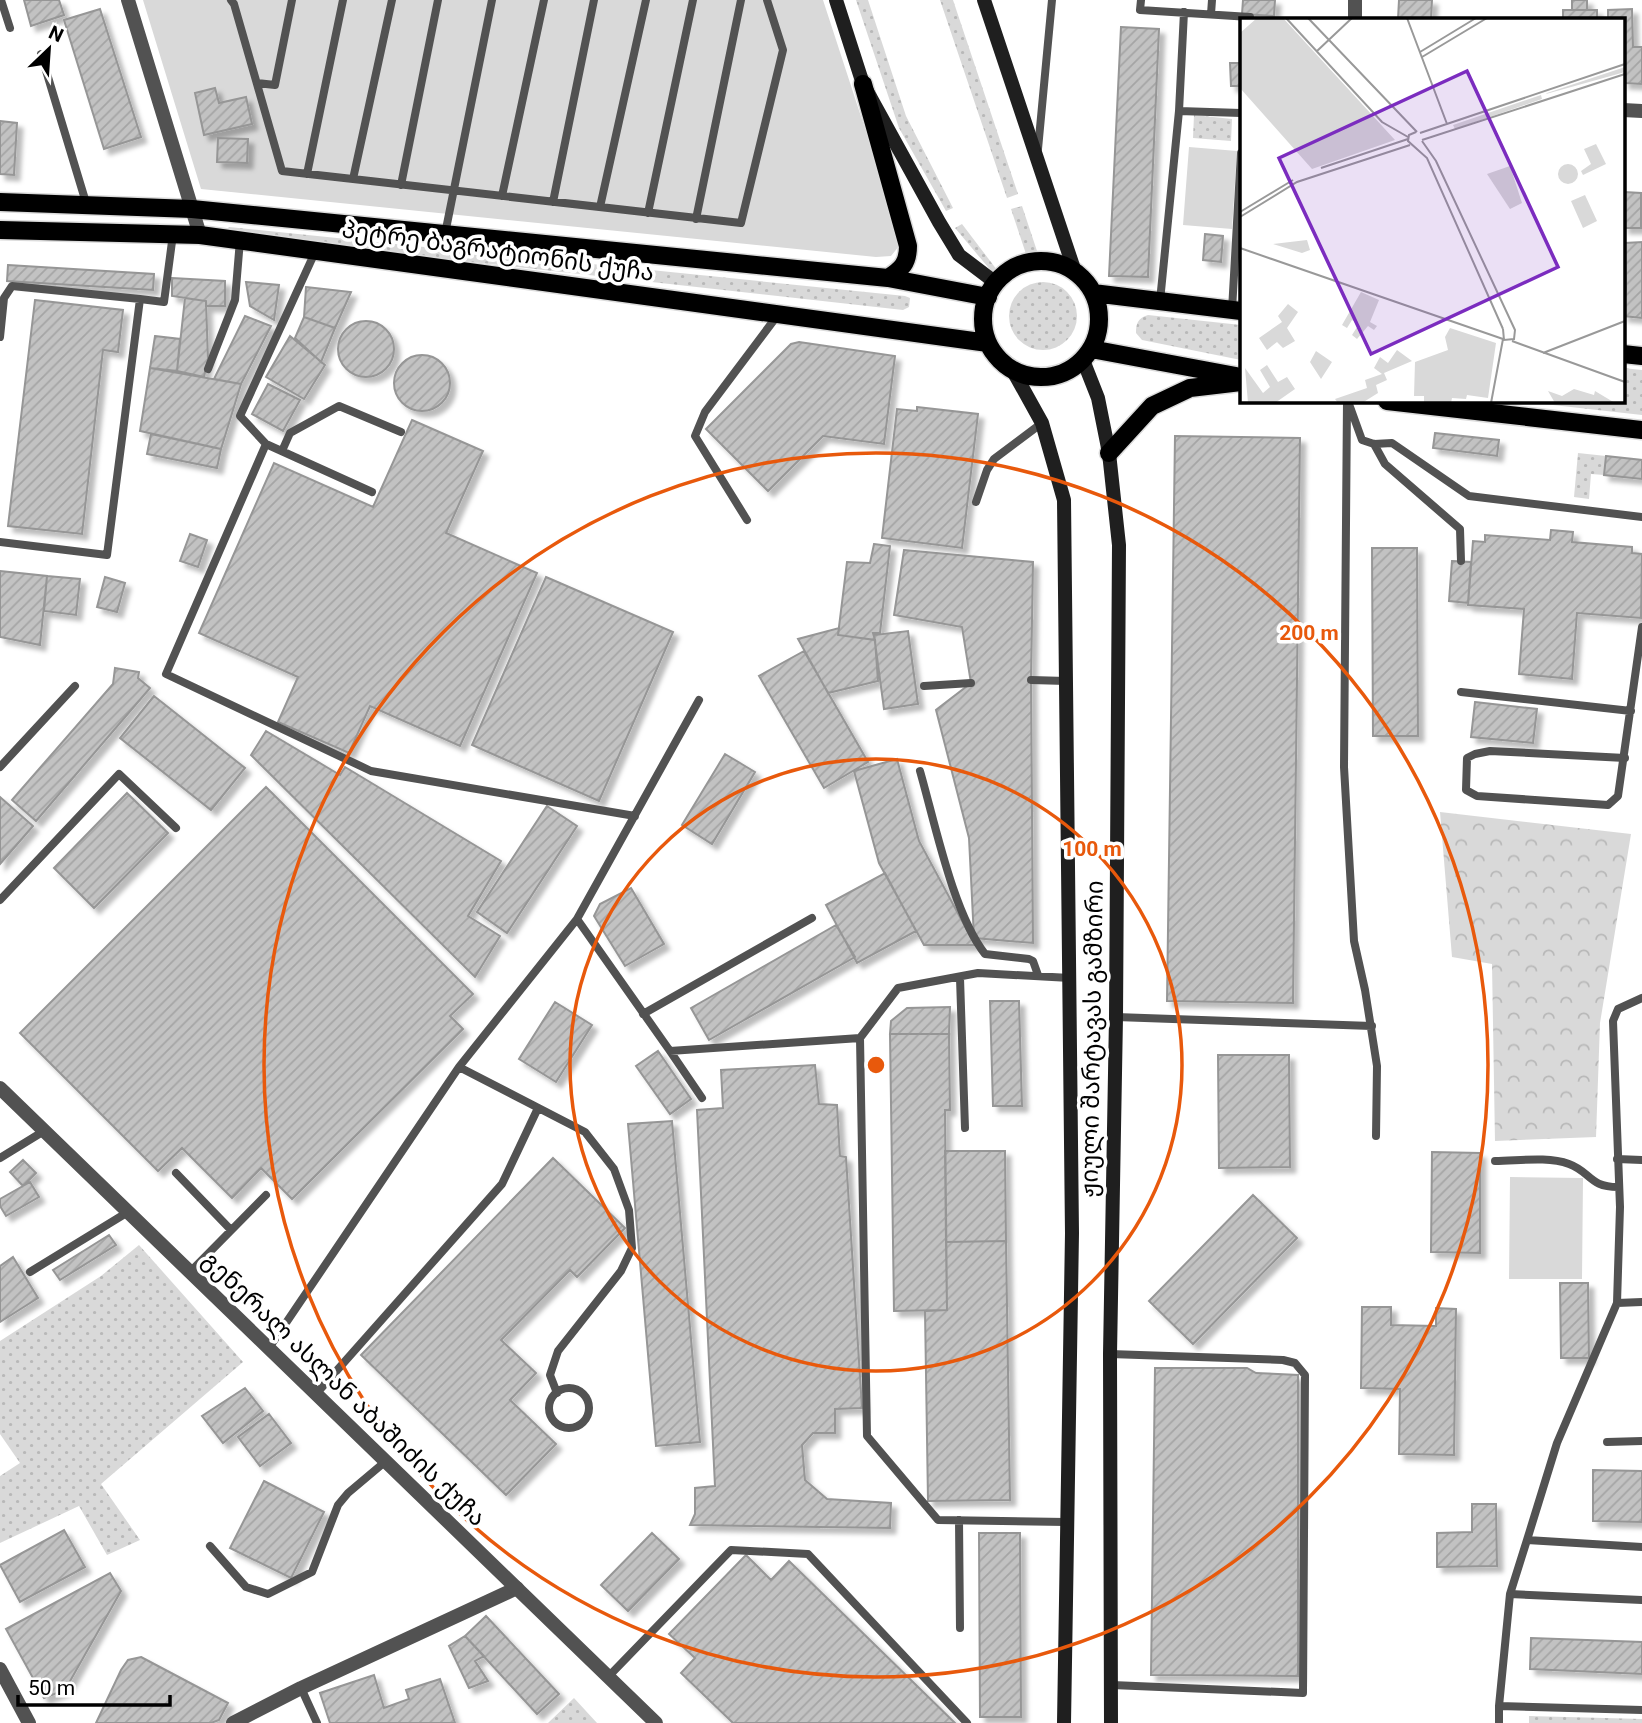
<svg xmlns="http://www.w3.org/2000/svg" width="1642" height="1723" viewBox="0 0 1642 1723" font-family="Roboto,'Noto Sans Georgian',sans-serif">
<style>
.green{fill:url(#green-dots)}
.forest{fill:url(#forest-crowns)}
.pitch{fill:#d9d9d9}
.building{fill:url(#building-hatch);stroke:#969696;stroke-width:2;filter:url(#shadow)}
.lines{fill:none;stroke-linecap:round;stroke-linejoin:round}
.primary-casing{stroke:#dbdbdb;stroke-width:21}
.service{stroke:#525252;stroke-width:8}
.minor{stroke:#525252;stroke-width:14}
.tertiary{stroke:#525252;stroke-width:14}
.secondary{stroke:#1f1f1f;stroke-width:14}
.primary{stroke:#000;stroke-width:18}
.ring{fill:none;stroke:#e8590c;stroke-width:3.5}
.labels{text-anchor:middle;stroke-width:7;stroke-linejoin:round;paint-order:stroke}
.street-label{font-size:24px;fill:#000;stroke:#fff}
.inset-road{fill:none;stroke:#999;stroke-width:2}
.view{fill:#7b2cbf;fill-opacity:0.15;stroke:#7b2cbf;stroke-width:3.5}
.inset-edge{fill:none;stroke:#000;stroke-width:3.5}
.centre{fill:#e8590c;stroke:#fff;stroke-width:3.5}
.ring-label{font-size:21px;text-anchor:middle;font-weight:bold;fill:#e8590c;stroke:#fff;stroke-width:7;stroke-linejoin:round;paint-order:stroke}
</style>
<defs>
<pattern id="green-dots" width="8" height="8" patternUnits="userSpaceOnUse" patternTransform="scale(1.75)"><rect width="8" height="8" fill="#d9d9d9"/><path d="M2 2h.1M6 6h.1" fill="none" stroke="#b8b8b8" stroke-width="1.8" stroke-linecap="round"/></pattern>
<pattern id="forest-crowns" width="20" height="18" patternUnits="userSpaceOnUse" patternTransform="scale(1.75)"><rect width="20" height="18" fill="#d9d9d9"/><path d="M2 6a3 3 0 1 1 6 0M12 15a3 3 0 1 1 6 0" fill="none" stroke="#b8b8b8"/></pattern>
<pattern id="building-hatch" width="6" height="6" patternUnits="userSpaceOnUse" patternTransform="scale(1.75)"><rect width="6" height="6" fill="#c2c2c2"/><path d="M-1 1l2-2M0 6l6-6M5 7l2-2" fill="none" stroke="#a5a5a5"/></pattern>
<filter id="shadow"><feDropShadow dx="5.5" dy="5.5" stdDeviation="2" flood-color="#0004"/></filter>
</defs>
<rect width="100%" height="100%" fill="#fff"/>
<!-- green -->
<path class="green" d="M 856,0 L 868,0 L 906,116 L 953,208 L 946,211 L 899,128 Z
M 940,0 L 953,0 L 1018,194 L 1007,198 Z
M 1194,115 L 1232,119 L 1231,141 L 1193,138 Z
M 1022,206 L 1038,254 L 1026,254 L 1011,209 Z
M 962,224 L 997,270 L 993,273 L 955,228 Z
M 229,227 L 905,296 L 910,298 L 909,307 L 903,310 L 230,235 L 227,231 Z
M1009 316a34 34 0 1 1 68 0a34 34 0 1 1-68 0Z
M 1148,315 L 1241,325 L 1241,360 L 1142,340 L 1136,333 C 1136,323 1138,318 1148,315 Z
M 1623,368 L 1642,370 L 1642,415 L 1518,401 L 1623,401 Z
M 1578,453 L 1606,456 L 1604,475 L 1591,474 L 1589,499 L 1574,497 Z
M 139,1245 L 243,1362 L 101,1484 L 140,1540 L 107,1555 L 79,1506 L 0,1543 L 0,1476 L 20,1463 L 0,1434 L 0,1341 L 101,1276 Z
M 574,1698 L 597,1723 L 548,1723 Z
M 1529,1716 L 1642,1719 L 1642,1723 L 1529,1723 Z"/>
<!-- forest -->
<path class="forest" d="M 1440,812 L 1631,834 L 1600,1023 L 1596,1137 L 1495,1141 L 1492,964 L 1452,957 Z"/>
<!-- pitch -->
<path class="pitch" d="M 143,0 L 823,0 L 899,233 L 899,246 L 891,256 L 876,257 L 201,189 Z
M 1189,147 L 1237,151 L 1232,229 L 1183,225 Z
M 1510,1177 L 1583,1178 L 1582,1279 L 1509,1279 Z"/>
<!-- building -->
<path class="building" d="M 24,0 L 59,0 L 64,15 L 31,26 Z
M 1243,0 L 1275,0 L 1274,16 L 1242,14 Z
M 1399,0 L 1432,0 L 1431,19 L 1398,19 Z
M 1572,0 L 1587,0 L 1587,10 L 1572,10 Z
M 100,9 L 141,137 L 104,149 L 64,20 Z
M 1632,9 L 1633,47 L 1642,47 L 1642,84 L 1624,83 L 1625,48 L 1623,48 L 1623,19 L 1608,19 L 1608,10 Z
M 1563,10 L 1597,10 L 1597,19 L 1563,19 Z
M 1121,27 L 1159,29 L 1148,277 L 1109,276 Z
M 1230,63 L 1240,63 L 1241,86 L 1231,86 Z
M 215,88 L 219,103 L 246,97 L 252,124 L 204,135 L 195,93 Z
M 0,121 L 17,123 L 14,175 L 0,174 Z
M 218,138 L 248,139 L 247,163 L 217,162 Z
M 1624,192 L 1641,193 L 1641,228 L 1624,228 Z
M 1205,234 L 1223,236 L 1221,262 L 1203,260 Z
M 1642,242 L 1642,318 L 1623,316 L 1626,288 L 1625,243 Z
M 8,265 L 154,274 L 153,290 L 7,281 Z
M 172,278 L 225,281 L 225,306 L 206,306 L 206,301 L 172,296 Z
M 246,282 L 279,285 L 274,320 L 250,306 Z
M 306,287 L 351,292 L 335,328 L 304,317 Z
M 185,298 L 206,301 L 208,359 L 204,377 L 177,371 Z
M 35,300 L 123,310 L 118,352 L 103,350 L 82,534 L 8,526 Z
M 245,316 L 271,326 L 241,384 L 214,379 Z
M 304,317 L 335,328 L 321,362 L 295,338 Z
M338 349a28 28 0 1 1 56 0a28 28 0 1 1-56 0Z
M 155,336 L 180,339 L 177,371 L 150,368 Z
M 290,336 L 325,365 L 304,399 L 266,377 Z
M 799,342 L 895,356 L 884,444 L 823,436 L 768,491 L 706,429 L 791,344 Z
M394 383a28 28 0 1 1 56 0a28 28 0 1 1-56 0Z
M 150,368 L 241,384 L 221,449 L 140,431 Z
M 268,384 L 300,400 L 283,431 L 252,414 Z
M 917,407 L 978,414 L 962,548 L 882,538 L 897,409 L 917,411 Z
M 412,420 L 483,451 L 446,533 L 537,573 L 460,746 L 370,706 L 349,753 L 278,722 L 298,677 L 199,633 L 274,463 L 373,507 Z
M 1435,433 L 1499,440 L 1497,456 L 1433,448 Z
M 151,434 L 221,449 L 217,468 L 147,454 Z
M 1175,436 L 1300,438 L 1293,1003 L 1167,1001 Z
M 1606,456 L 1642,460 L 1642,479 L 1604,475 Z
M 1551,530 L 1573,532 L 1572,542 L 1632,547 L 1632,553 L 1642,554 L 1641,618 L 1577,613 L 1572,679 L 1519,674 L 1524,609 L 1468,605 L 1473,541 L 1485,542 L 1485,535 L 1550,540 Z
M 190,534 L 207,540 L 198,567 L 180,561 Z
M 874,544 L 890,546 L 880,633 L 873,633 L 875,640 L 838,635 L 847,562 L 870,563 Z
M 1372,548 L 1417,548 L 1418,736 L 1373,736 Z
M 904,550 L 1033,562 L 1031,680 L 1033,943 L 974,938 L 969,838 L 936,710 L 971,683 L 962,627 L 894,615 Z
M 1452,561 L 1471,562 L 1468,603 L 1449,601 Z
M 0,571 L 47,576 L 40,645 L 0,637 Z
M 47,576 L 80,579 L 76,615 L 44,611 Z
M 105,577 L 125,583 L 117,612 L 97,607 Z
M 546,577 L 673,632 L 599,801 L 472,745 Z
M 839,628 L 838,635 L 875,640 L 878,681 L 828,693 L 798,639 Z
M 908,631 L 918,704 L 884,709 L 874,635 Z
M 804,651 L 868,762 L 824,788 L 759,676 Z
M 115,668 L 139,672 L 138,678 L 150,688 L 36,821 L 12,800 L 113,684 Z
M 154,696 L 245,768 L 211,810 L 120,738 Z
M 1475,702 L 1537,709 L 1533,743 L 1471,737 Z
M 266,731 L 340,775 L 345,767 L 501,861 L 468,916 L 500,936 L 475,977 L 251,755 Z
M 725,754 L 755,772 L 712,844 L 682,825 Z
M 897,759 L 919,841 L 975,945 L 924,945 L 879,863 L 854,771 Z
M 266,787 L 473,994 L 450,1016 L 463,1029 L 292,1199 L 261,1168 L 232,1198 L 182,1148 L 158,1171 L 20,1033 Z
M 127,793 L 168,833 L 94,908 L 54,868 Z
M 0,797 L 33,826 L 0,864 Z
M 547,806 L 577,826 L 507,933 L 477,912 Z
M 885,873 L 916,931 L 857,963 L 826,905 Z
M 631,888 L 664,944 L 625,966 L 594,916 L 600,904 Z
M 836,925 L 855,957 L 709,1040 L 691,1008 Z
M 990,1001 L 1019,1001 L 1022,1106 L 993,1106 Z
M 555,1002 L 592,1025 L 556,1082 L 519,1059 Z
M 950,1007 L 949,1034 L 890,1034 L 891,1021 L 907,1008 Z
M 890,1034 L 949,1034 L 950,1110 L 945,1110 L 947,1310 L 894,1311 Z
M 658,1051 L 691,1099 L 670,1114 L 636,1066 Z
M 1218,1055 L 1289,1055 L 1290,1167 L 1219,1168 Z
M 815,1065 L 819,1104 L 837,1105 L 840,1156 L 846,1157 L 862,1408 L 835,1409 L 835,1433 L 813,1433 L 802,1445 L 805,1480 L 827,1499 L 891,1503 L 890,1528 L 690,1525 L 695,1514 L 695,1488 L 715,1486 L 697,1110 L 723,1108 L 721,1070 Z
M 672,1121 L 700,1442 L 656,1446 L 628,1124 Z
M 945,1151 L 1005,1151 L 1006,1241 L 946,1242 Z
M 1432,1152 L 1480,1153 L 1480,1253 L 1431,1252 Z
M 553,1158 L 625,1228 L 577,1277 L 570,1270 L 501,1340 L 536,1373 L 510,1400 L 556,1444 L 506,1495 L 361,1355 Z
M 23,1160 L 36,1173 L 23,1186 L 10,1172 Z
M 30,1182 L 39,1197 L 6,1216 L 0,1206 L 0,1199 Z
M 1253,1195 L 1297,1238 L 1193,1344 L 1149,1301 Z
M 109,1235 L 116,1245 L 60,1280 L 53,1270 Z
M 1006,1241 L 1010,1500 L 928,1501 L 925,1311 L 947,1310 L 946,1242 Z
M 13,1257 L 38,1298 L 0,1322 L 0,1266 Z
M 1560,1283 L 1588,1283 L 1589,1358 L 1561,1358 Z
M 1362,1307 L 1391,1307 L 1391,1325 L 1436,1326 L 1436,1308 L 1456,1309 L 1454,1455 L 1399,1454 L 1400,1389 L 1361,1388 Z
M 1155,1368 L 1247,1368 L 1256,1373 L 1298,1375 L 1298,1676 L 1151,1675 Z
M 245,1388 L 263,1411 L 223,1443 L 202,1416 Z
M 269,1414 L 291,1443 L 260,1466 L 238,1437 Z
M 1593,1470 L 1642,1471 L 1642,1522 L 1593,1521 Z
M 264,1481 L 324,1512 L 291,1578 L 230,1548 Z
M 1472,1504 L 1496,1504 L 1497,1566 L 1437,1567 L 1437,1533 L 1472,1532 Z
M 64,1530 L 85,1567 L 20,1602 L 0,1565 Z
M 652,1533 L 679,1559 L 628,1611 L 601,1585 Z
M 979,1533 L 1020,1533 L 1021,1717 L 980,1717 Z
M 746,1555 L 771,1580 L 789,1561 L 955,1723 L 733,1723 L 681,1673 L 695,1658 L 669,1634 Z
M 110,1573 L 121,1591 L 65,1690 L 44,1698 L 6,1629 Z
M 486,1616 L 559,1694 L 537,1714 L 465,1636 Z
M 465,1636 L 484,1656 L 475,1661 L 488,1681 L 469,1688 L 449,1646 Z
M 1531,1638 L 1642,1642 L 1642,1674 L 1530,1669 Z
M 141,1657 L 228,1703 L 219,1720 L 211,1723 L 96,1723 L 121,1670 L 128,1660 Z
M 374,1675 L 384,1708 L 409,1699 L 406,1690 L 440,1679 L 455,1723 L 330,1723 L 320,1693 Z"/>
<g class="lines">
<defs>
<path id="primary" d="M 863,84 L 908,246 C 908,263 902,269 888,278
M 0,202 L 192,209 L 888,278 L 988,297
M 0,230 L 200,235 L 988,343
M983 319a58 58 0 1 1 116 0a58 58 0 1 1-116 0Z
M 1093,293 L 1241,311
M 1091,349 L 1236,376
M 1623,354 L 1642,356
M 1387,401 L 1642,430
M 1109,453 L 1152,406 L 1190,388 L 1241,382"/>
</defs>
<!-- primary casing -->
<use href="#primary" class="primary-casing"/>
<!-- service -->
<path class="service" d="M 1,0 L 10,28
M 231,0 L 234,4 L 282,171 L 741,223 L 783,50 L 767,0
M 1141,0 L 1140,10 L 1250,17 L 1250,19
M 1184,12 L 1179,111 L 1241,113
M 1211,14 L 1212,0
M 41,54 L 87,206
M 257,83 L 275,85 L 292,0
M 1038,149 L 1052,0
M 307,174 L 343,0
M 353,179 L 392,0
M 401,185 L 438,0
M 502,196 L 544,0
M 553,202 L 594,0
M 600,207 L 646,0
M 648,213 L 693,0
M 696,219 L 741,0
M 445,234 L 492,0
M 316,250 L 240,416 L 266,444 L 166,674 L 371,771 L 635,816
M 1160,301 L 1179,111
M 1232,310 L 1241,153
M 0,337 L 4,298 L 12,286 L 140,299
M 208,369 L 235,300 L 240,240
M 1347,401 L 1344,767 L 1354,941 L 1365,990 L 1377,1066 L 1376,1136
M 1349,404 L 1362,440 L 1374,444 L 1392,443 L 1469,496 L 1642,517
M 266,444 L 372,492
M 1374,444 L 1385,464 L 1460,529 L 1461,561
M 282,451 L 290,433 L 339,406 L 401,432
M 976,502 L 987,470 L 994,459 L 1042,423
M 747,520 L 695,436 L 705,412 L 777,316
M 0,542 L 107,555 L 140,299 L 164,302 L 173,234
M 1031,680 L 1066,681
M 924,686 L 971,683
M 1461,692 L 1631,711
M 1625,758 L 1490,751 L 1475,754 L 1467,758 L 1466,790 L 1477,796 L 1608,805 L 1618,796 L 1642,627
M 0,767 L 75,686
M 920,771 C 935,823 953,913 985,954 L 1029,959 L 1033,961 L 1038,975
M 0,900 L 119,774 L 176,828
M 577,919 L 670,1051 L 860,1038
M 960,978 L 965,1128
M 1642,998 L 1618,1009 L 1613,1021 L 1620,1207 L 1617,1303 L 1557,1443 L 1527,1540 L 1642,1547
M 643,1014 L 812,918
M 1116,1017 L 1372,1026
M 670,1051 L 702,1098
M 459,1067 L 585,1132 L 614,1169 L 629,1210 L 632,1248 L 621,1271 L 558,1351 L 550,1375 L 557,1393
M 0,1158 L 44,1131
M 1617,1159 L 1642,1160
M 1495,1161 C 1518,1161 1547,1156 1569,1164 C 1591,1172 1589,1187 1618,1187
M 176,1173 L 231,1230
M 30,1272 L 128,1212
M 190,1272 L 266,1195
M 1617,1303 L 1642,1302
M 269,1348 L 459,1067 L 577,919 L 699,700
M 1110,1354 L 1283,1360 L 1295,1363 L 1305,1375 L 1303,1693 L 1112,1685
M549 1408a20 20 0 1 1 40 0a20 20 0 1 1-40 0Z
M 316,1394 L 502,1184 L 538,1108
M 1607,1442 L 1642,1441
M 959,1520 L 960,1628
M 1066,1522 L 938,1520 L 867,1436 L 860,1038 L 898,988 L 978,973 L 1070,978
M 210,1546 L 246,1587 L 268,1594 L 312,1572 L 338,1505 L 348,1493 L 386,1461
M 1510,1594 L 1527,1540
M 608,1677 L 731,1550 L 808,1554 L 967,1723
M 301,1688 L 317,1723
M 1499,1706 L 1510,1594 L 1642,1600
M 1499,1723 L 1499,1706 L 1642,1710"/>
<!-- minor -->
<path class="minor" d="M 128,0 L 200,235
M 1623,110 L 1642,111
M 0,1669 L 29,1723
M 233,1723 L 301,1688 L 517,1588"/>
<!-- tertiary -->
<path class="tertiary" d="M 1355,19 L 1355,0
M 0,1088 L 656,1723"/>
<!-- secondary -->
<path class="secondary" d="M 836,0 L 863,84 L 939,222 L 959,255 L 996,283
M 984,0 L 1075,272
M 1083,360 L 1098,398 L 1109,453 L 1119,545 L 1116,1017 L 1110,1354 L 1111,1723
M 1012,369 L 1042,423 L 1064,500 L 1072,1233 L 1064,1723"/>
<!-- primary -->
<use href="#primary" class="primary"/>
</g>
<!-- distance rings -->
<g class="ring">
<circle cx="876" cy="1065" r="306"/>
<circle cx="876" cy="1065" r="612"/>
</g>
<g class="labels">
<!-- street labels -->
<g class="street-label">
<text transform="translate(498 251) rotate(8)" y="8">პეტრე ბაგრატიონის ქუჩა</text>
<text transform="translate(1092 1039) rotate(-89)" y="8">ჟიული შარტავას გამზირი</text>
<text transform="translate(344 1389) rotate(44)" y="8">გენერალ ასლან აბაშიძის ქუჩა</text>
</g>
</g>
<!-- overview -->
<g transform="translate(1240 18)">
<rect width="385" height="385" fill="#fff"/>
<path d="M 385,49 L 385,54 L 306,76 L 307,75 ZM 301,77 L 302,81 L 215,111 L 213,107 ZM 356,126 L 366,146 L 343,157 L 341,153 L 351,146 L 344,131 ZM318 156a10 10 0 1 1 20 0a10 10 0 1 1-20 0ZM 345,177 L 357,203 L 343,210 L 331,183 ZM 67,222 L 70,232 L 62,235 L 33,226 ZM 121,274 L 139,282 L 130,304 L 137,308 L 134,312 L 128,308 L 117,321 L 112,317 L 119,306 L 112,302 L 107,310 L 102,307 ZM 48,286 L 58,294 L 47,310 L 55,323 L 43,330 L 37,324 L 27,332 L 19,320 L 42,304 L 38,298 ZM 157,332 L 172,343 L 144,355 L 147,362 L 136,367 L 138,375 L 122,385 L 98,385 L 95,381 L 127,370 L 125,362 L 142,356 L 134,350 L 140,339 L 148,345 ZM 76,333 L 92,344 L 81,361 L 70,344 ZM 27,347 L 38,364 L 47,359 L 55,371 L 35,385 L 8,385 L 5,350 L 23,375 L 30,369 L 20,352 ZM 334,371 L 354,377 L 355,373 L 375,385 L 315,385 L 308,373 L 322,378 Z" fill="#d9d9d9"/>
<path d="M 270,148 L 282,185 L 270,191 L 247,156 Z" fill="#d9d9d9"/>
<path d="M 17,0 L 43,0 L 155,122 L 72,151 L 0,70 L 0,15 ZM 210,310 L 256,325 L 248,380 L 227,377 L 226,381 L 212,380 L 211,385 L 184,385 L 184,378 L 174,378 L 175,344 L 208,332 L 205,319 Z" fill="#d9d9d9"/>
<path class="inset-road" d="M 46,0 L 142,104 L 168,119M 68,0 L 177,114M 167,0 L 207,106M 77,33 L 112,0M 180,34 L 236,0M 182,39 L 247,0M 176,114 L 169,117 L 168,123 L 187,140 L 263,311M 180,115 L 385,46M 182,122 L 385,56M 182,123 L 196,143 L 275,312 L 274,321 L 264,322 L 263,311M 81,150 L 168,121M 0,194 L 53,162M 0,199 L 57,164 L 170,127M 0,230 L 263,321M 272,323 L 385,364M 303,335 L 385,303M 251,385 L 263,321"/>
<path class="view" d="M 227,53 L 318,249 L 131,336 L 39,140 Z"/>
<rect width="385" height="385" class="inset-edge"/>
</g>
<circle cx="876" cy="1065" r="10" class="centre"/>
<g class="ring-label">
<text x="1309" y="640">200 m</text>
<text x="1092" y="856">100 m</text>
</g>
<!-- north arrow -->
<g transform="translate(49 49) rotate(25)" stroke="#ffffff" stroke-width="5" paint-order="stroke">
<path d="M0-5L12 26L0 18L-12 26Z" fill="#000000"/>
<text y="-10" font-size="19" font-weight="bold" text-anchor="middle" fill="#000000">N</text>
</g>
<!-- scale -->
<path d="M18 1695v10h152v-10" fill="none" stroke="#000000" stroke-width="3.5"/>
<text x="28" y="1695" font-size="21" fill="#000000" stroke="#ffffff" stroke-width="5" paint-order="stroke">50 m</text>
</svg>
